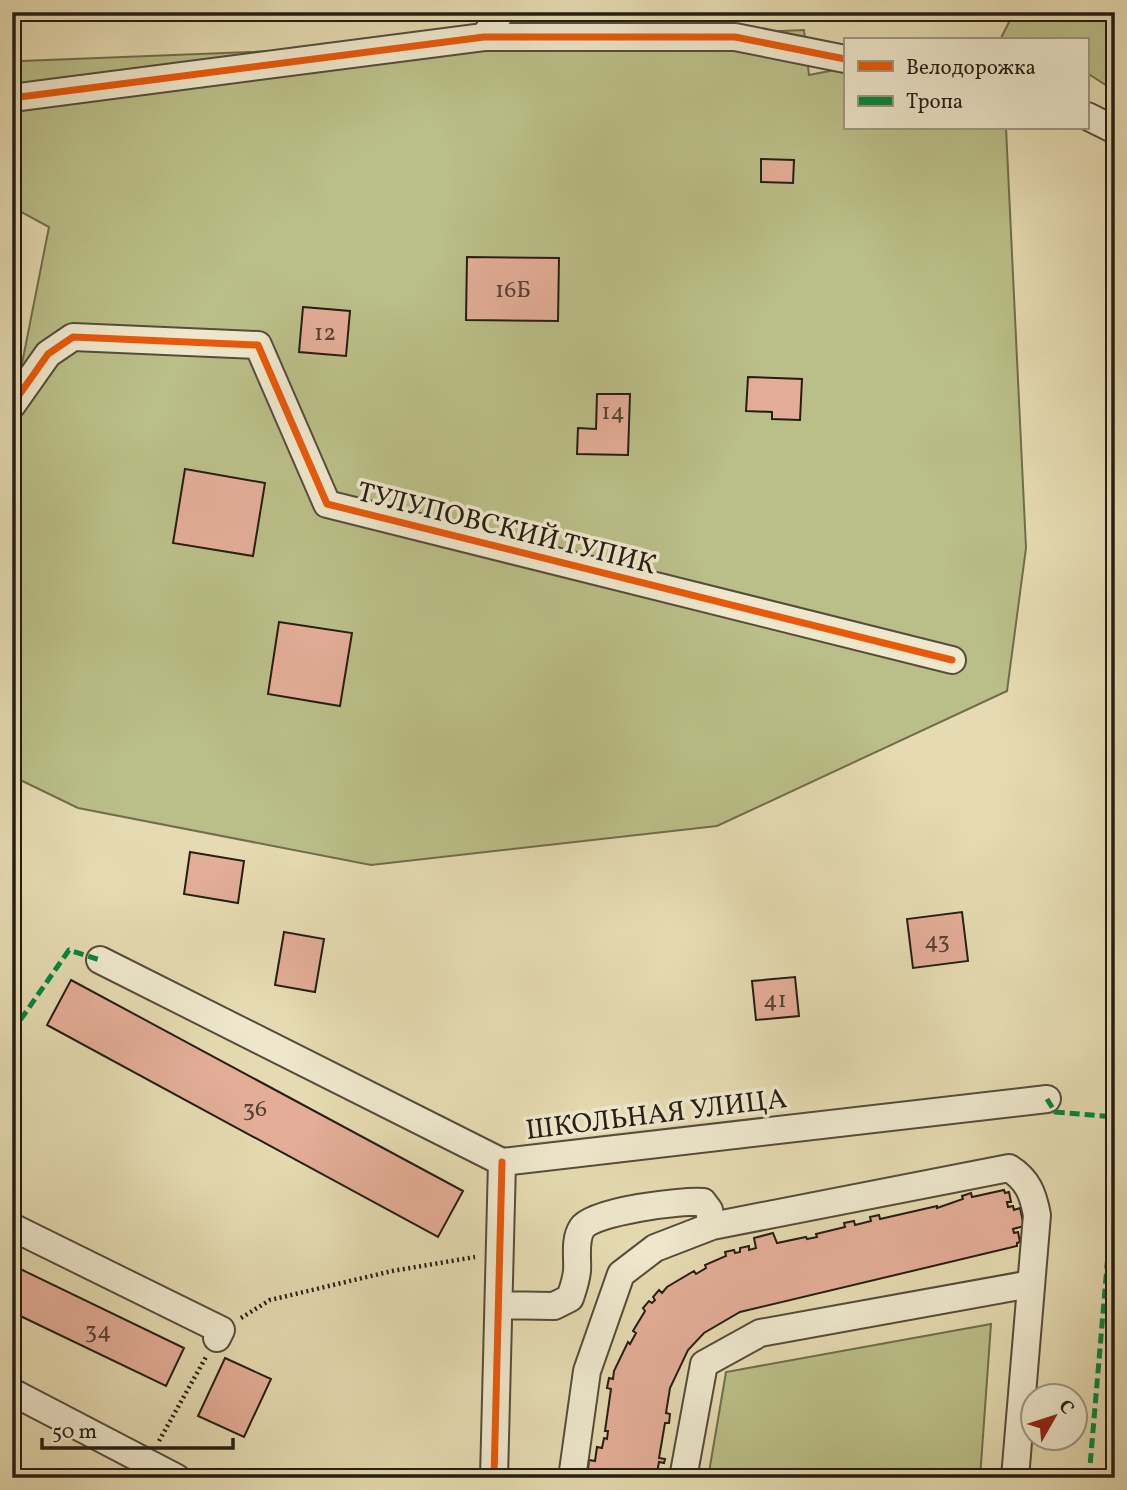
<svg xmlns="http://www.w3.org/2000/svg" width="1127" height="1490" viewBox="0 0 1127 1490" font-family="Vollkorn,serif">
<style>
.green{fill:#babe88;stroke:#706e4e;stroke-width:2}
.building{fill:#e3ad97;stroke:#261e14;stroke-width:2}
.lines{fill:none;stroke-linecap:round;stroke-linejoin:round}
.minor-casing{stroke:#564d3b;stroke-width:30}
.path{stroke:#261e14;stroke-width:4.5;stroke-dasharray:2 3.5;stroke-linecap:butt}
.minor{stroke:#eee7cc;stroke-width:26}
.quiet{stroke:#00873e;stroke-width:5;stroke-dasharray:10 5;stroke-linecap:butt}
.cycleway-casing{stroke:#eee7cc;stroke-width:11}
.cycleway{stroke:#e8590c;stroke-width:7}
.labels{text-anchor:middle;stroke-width:7;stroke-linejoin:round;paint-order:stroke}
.number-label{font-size:24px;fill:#554235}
.street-label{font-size:28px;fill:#261e14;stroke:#eee7cc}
</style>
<rect width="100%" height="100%" fill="#e5dab1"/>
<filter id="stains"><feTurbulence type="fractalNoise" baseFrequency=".00286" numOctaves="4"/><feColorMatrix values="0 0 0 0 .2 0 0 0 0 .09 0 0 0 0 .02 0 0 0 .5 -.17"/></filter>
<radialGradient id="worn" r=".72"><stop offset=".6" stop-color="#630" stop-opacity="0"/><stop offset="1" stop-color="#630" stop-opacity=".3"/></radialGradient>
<!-- green -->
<path class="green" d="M 1014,12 L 1115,12 L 1115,91 L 1087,73 L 1087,40 L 1000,40 Z
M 804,30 L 809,75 L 845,68 L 845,128 L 1006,128 L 1026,548 L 1007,691 L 717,826 L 371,865 L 78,808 L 12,776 L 12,414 L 49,227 L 12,207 L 12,75 L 22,61 Z
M 991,1324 L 980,1478 L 708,1478 L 726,1372 Z"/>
<!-- building -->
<path class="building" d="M 761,159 L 794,160 L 793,183 L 761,182 Z
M 467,257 L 559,258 L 558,321 L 466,320 Z
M 303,307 L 350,311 L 346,356 L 299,352 Z
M 748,377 L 802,379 L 800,420 L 772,419 L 772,412 L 746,411 Z
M 597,394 L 630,394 L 628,455 L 577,454 L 578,428 L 596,429 Z
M 185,469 L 265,483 L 253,556 L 173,543 Z
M 279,622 L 352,633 L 340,706 L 268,694 Z
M 190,852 L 244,861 L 238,903 L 184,894 Z
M 962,912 L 968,961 L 913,968 L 907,919 Z
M 284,932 L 324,939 L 315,992 L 275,985 Z
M 795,977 L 799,1016 L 756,1020 L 752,981 Z
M 71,980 L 463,1191 L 438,1237 L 47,1025 Z
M 1004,1190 L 1005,1193 L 1009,1192 L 1011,1202 L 1007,1202 L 1008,1207 L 1013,1206 L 1014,1210 L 1020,1208 L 1024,1226 L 1013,1229 L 1014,1233 L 1018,1232 L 1020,1242 L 1017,1243 L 1017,1246 L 740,1312 L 704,1333 L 688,1350 L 670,1388 L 666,1413 L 670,1414 L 669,1423 L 665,1423 L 659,1458 L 665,1459 L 664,1463 L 659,1462 L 656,1478 L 587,1478 L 589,1460 L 595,1461 L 597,1447 L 602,1448 L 604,1438 L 607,1439 L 608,1431 L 605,1431 L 611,1389 L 607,1388 L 609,1378 L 613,1379 L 614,1371 L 628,1342 L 630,1344 L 636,1333 L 633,1331 L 645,1311 L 643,1308 L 649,1301 L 652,1303 L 655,1300 L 653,1297 L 659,1290 L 662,1293 L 667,1287 L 694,1271 L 696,1274 L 706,1268 L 705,1265 L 726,1256 L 725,1252 L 734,1250 L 735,1253 L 740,1252 L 740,1248 L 749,1246 L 749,1250 L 756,1248 L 754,1238 L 773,1233 L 777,1243 L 806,1237 L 807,1239 L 817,1237 L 816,1234 L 845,1227 L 844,1223 L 854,1221 L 855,1225 L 871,1221 L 870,1217 L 879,1215 L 880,1219 L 937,1206 L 937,1208 L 963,1199 L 962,1196 L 971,1193 L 972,1197 Z
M 12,1265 L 184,1348 L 166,1386 L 12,1312 Z
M 225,1358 L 271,1379 L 244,1437 L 198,1416 Z"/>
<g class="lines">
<defs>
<path id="minor" d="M 484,37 L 501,12
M 12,98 L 484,37 L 735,37 L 845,59
M 1087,116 L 1115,130
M 12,405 L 48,354 L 73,337 L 258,345 L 327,504 L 952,660
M 100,960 L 502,1162
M 502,1162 L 1047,1099
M 12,1227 L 221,1330 L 217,1338
M 499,1305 L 554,1306 L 570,1298 C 573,1289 576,1281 577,1271 C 578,1258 574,1240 582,1228 C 593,1211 683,1200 703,1202 L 709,1210 L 712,1226
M 12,1392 L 177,1478
M 494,1478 L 502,1162
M 572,1478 L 587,1371 L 621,1274 L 655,1248 L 712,1226 L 1009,1168 C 1028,1180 1033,1194 1037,1215 L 1015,1478
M 683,1478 L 704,1364 L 760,1333 L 1031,1284"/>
</defs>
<!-- minor casing -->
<use href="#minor" class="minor-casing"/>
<!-- path -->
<path class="path" d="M 241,1318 L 270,1300 L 392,1271 L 475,1257
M 159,1441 L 206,1357"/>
<!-- minor -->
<use href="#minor" class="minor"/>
<!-- quiet -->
<path class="quiet" d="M 12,1032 L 69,950 L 100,960
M 1047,1099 L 1055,1112 L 1115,1117
M 1089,1478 L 1115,1172"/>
<defs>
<path id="cycleway" d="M 12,98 L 484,37 L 735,37 L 845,59
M 12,405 L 48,354 L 73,337 L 258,345 L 327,504 L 952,660
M 494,1478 L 502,1162"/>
</defs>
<!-- cycleway casing -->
<use href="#cycleway" class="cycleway-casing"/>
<!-- cycleway -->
<use href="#cycleway" class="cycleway"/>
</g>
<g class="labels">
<!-- number labels -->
<g class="number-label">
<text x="513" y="297">16Б</text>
<text x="325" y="340">12</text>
<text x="613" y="419">14</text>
<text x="937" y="948">43</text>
<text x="775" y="1007">41</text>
<text x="255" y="1116">36</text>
<text x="98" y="1338">34</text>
</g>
<!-- street labels -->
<g class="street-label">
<text transform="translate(507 527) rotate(14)" y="10">ТУЛУПОВСКИЙ ТУПИК</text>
<text transform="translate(656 1113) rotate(-7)" y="10">ШКОЛЬНАЯ УЛИЦА</text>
</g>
</g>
<!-- margin -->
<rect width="1127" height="1490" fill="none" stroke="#e5dab1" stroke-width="42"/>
<rect x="14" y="14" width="1099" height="1462" fill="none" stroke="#261e14" stroke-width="3.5"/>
<rect x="21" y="21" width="1085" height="1448" fill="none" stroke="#261e14" stroke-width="2"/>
<!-- legend -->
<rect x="844" y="38" width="245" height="91" fill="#eee7cc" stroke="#9e9782" stroke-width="2"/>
<rect x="858" y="61" width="35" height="10" fill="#e8590c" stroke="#9e9782" stroke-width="2"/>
<text x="906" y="74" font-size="21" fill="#261e14">Велодорожка</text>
<rect x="858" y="96" width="35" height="10" fill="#00873e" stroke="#9e9782" stroke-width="2"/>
<text x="906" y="108" font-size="21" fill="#261e14">Тропа</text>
<!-- north arrow -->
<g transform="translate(1054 1417) rotate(51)"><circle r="33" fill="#eee7cc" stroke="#9e9782" stroke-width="2"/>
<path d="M0-5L12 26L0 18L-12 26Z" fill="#8f2418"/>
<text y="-10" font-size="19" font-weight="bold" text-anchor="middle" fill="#261e14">С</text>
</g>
<!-- scale -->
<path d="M42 1438v10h191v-10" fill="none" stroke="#261e14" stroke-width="3.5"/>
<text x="52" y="1438" font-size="21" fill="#261e14" stroke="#eee7cc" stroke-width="5" paint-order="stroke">50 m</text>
<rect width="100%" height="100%" filter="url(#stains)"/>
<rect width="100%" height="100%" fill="url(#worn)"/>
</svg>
